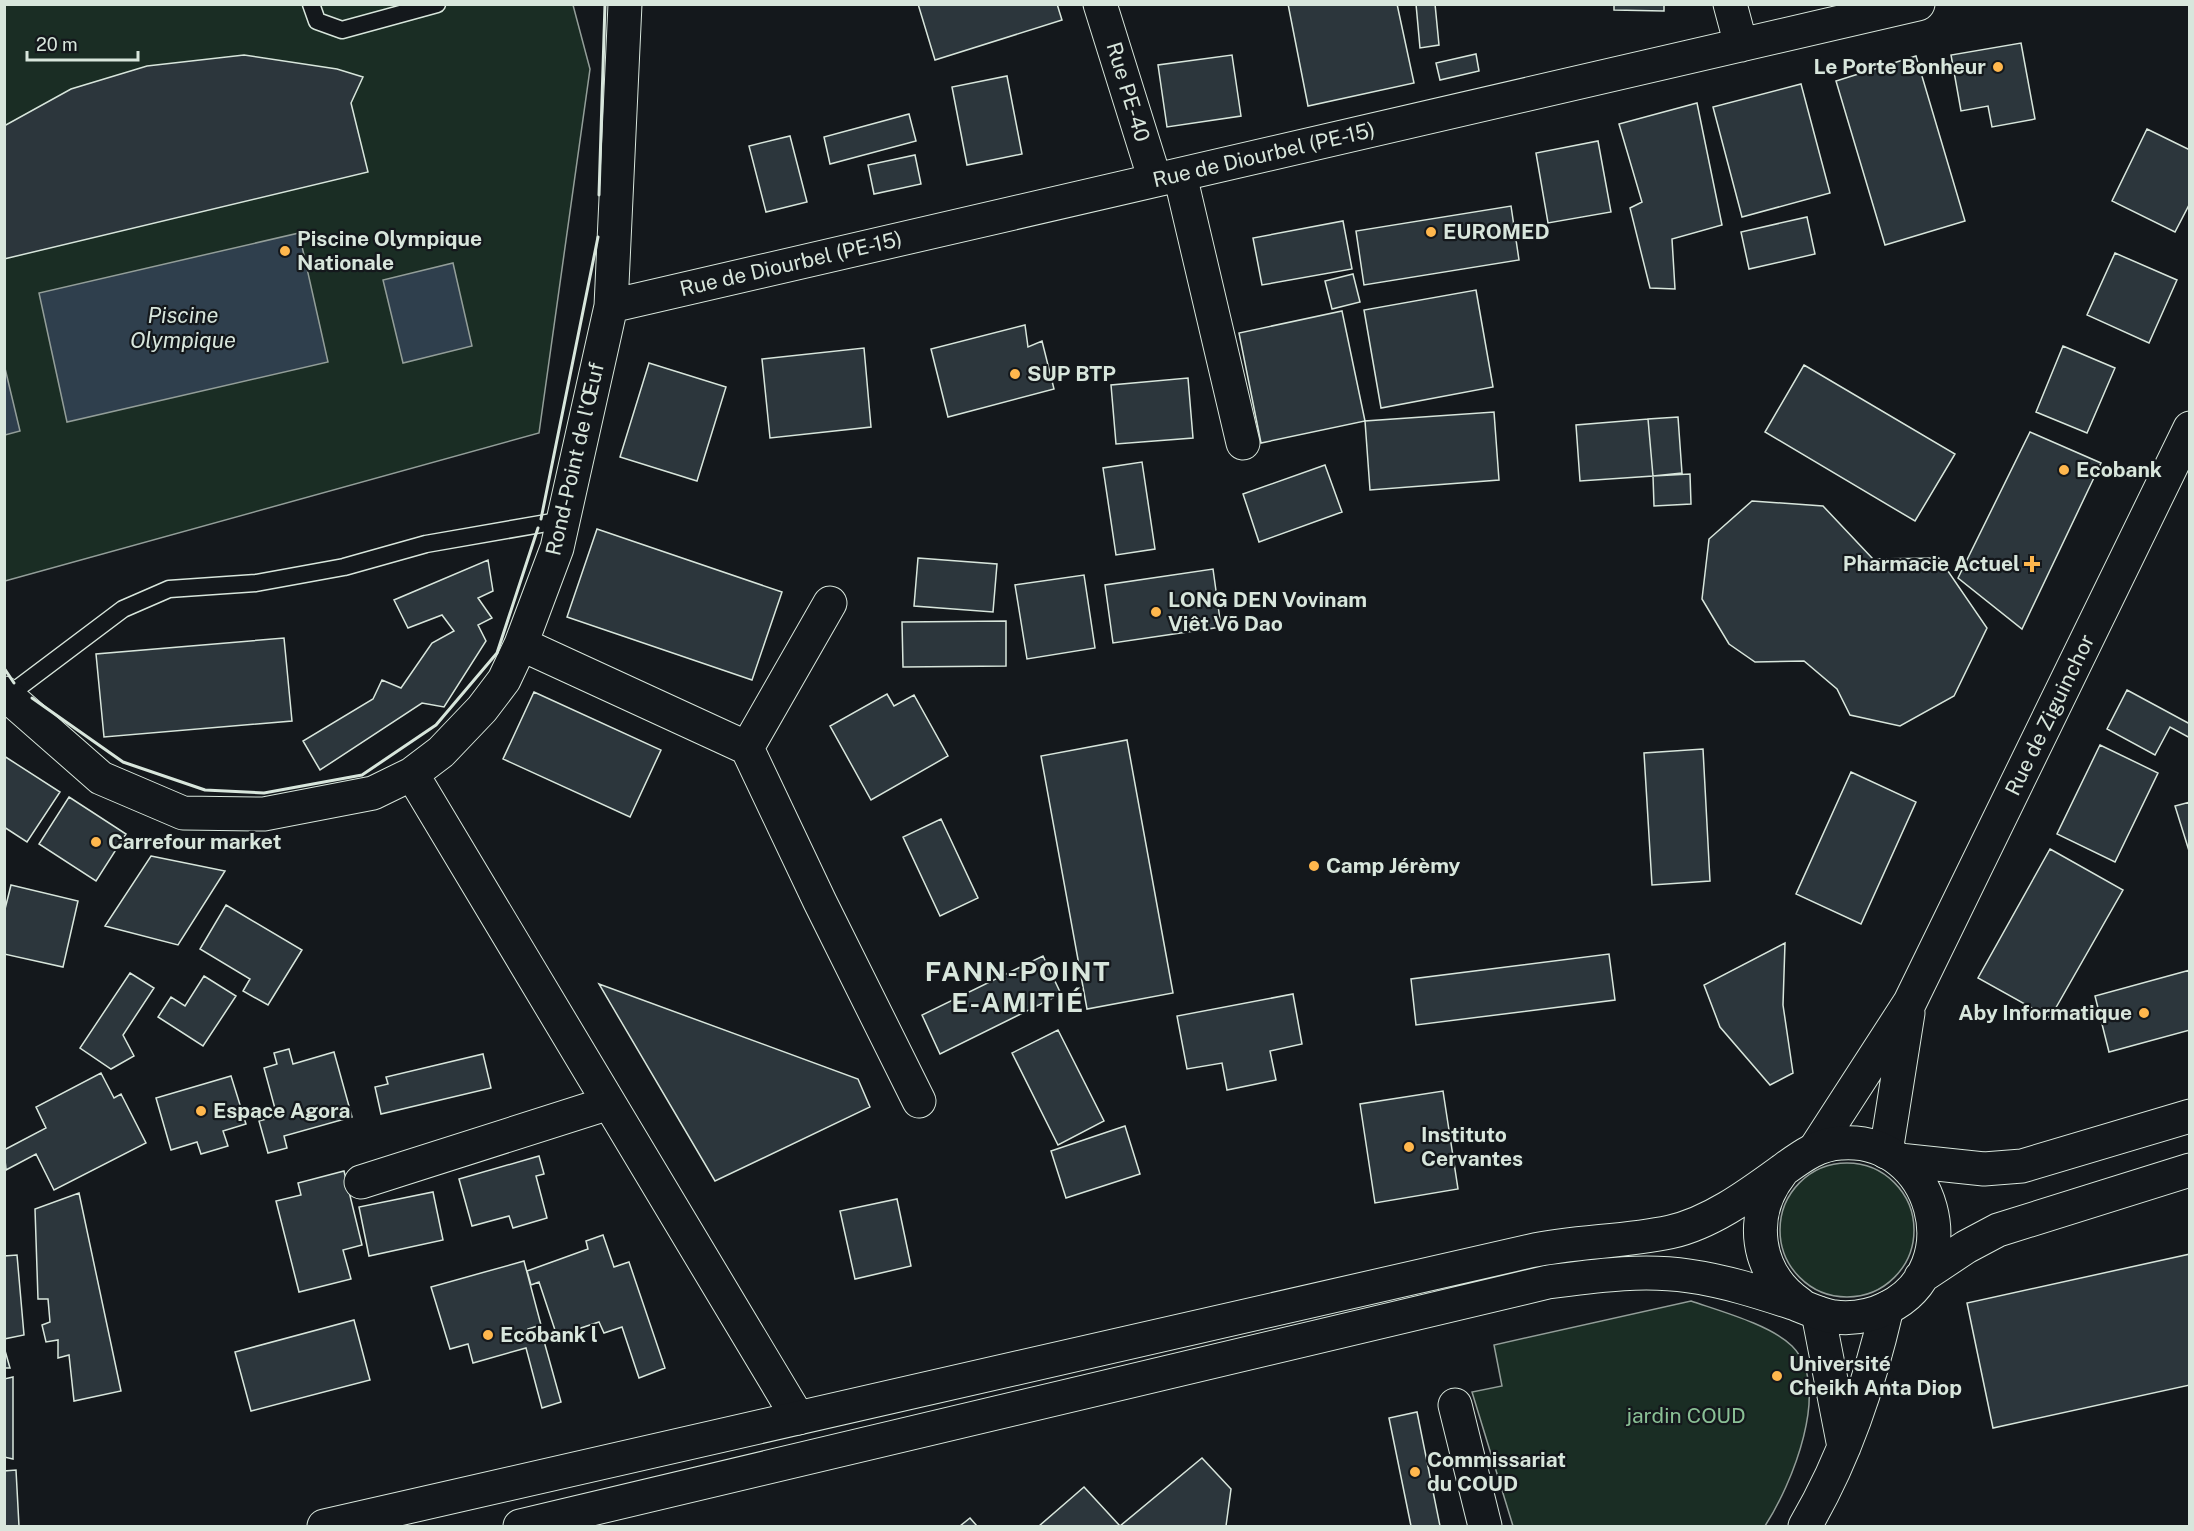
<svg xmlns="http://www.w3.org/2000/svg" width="2194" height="1531" viewBox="0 0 2194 1531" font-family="'Public Sans',sans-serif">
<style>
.green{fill:#1a2d24;stroke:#939e99;stroke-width:1.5}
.water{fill:#2f3f4d;stroke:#939e99;stroke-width:1.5}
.building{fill:#2c363c;stroke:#d8e6dc;stroke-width:1.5}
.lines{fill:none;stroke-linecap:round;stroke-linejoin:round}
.lane-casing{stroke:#d8e6dc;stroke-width:19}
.street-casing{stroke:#d8e6dc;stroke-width:35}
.primary-casing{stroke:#d8e6dc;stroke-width:35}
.lane{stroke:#14181c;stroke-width:16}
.street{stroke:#14181c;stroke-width:33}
.primary{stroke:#14181c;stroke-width:33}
.wall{stroke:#d8e6dc;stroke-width:3}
.poi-dot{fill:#ffb74d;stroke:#14181c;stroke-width:2}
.labels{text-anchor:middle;stroke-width:4.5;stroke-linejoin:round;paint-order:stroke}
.poi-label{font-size:21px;font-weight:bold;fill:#d8e6dc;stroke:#14181c;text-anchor:start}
.street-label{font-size:21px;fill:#d8e6dc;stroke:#14181c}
.park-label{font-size:21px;fill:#8ac095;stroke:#14181c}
.water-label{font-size:22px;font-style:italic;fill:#d8e6dc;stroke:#14181c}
.district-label{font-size:27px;font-weight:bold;letter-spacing:1.5px;fill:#d8e6dc;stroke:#14181c}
</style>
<rect width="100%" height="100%" fill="#14181c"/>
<!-- green -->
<path class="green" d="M 5,5 L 573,5 L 590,69 L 539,433 L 5,581 Z
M1780 1230a67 67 0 1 1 134 0a67 67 0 1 1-134 0Z
M 1691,1301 C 1720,1311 1771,1325 1792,1346 C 1833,1387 1791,1486 1765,1526 L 1513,1526 L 1472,1392 L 1502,1386 L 1494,1345 Z"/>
<!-- water -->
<path class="water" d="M 299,233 L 328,362 L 67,422 L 39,293 Z
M 453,263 L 472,346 L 403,363 L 383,280 Z
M 4,364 L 20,431 L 5,435 L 4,435 Z"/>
<!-- building -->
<path class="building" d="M 918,4 L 1057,4 L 1062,20 L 935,60 Z
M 1288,4 L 1397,4 L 1414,83 L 1308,106 Z
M 1416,4 L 1435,4 L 1439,45 L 1420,48 Z
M 1614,4 L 1664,4 L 1664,11 L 1614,10 Z
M 2021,43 L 2035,119 L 1992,127 L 1988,106 L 1961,111 L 1951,55 Z
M 1476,54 L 1479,71 L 1440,80 L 1436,63 Z
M 244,55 L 337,69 L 363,77 L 351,103 L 368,172 L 4,259 L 4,126 L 71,89 L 147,66 Z
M 1232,55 L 1241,116 L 1167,127 L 1158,65 Z
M 1916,56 L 1965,221 L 1885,245 L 1836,81 Z
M 1007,76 L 1022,154 L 967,165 L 952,87 Z
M 1801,84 L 1830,193 L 1742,217 L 1713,107 Z
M 1697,103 L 1722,225 L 1672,239 L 1675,289 L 1650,288 L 1630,208 L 1642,202 L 1619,124 Z
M 909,114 L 916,141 L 830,164 L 824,137 Z
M 2147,129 L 2190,150 L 2190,203 L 2175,232 L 2112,201 Z
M 790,136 L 807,202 L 766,212 L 749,146 Z
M 1598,141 L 1611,212 L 1548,223 L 1536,153 Z
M 915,155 L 921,184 L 874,194 L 868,165 Z
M 1511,206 L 1519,260 L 1364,285 L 1356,231 Z
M 1807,217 L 1815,254 L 1749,269 L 1741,232 Z
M 1343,221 L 1352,269 L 1262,285 L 1253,238 Z
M 2115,253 L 2177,280 L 2149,343 L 2087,315 Z
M 1353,274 L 1360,302 L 1332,309 L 1325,281 Z
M 1476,290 L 1493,387 L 1381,408 L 1364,310 Z
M 1342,311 L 1365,421 L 1261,443 L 1239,333 Z
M 1025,325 L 1028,347 L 1042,341 L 1054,389 L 948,417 L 931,349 Z
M 2063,346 L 2115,368 L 2087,433 L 2036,412 Z
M 864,348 L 871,427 L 770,438 L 762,359 Z
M 649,363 L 726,387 L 697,481 L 620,457 Z
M 1804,365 L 1955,454 L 1915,521 L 1765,432 Z
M 1188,378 L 1193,438 L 1116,444 L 1111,385 Z
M 1494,412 L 1499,480 L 1370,490 L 1365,421 Z
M 1678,417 L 1682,473 L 1653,476 L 1648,419 Z
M 1648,419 L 1653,476 L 1580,481 L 1576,425 Z
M 2030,432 L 2101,463 L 2022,629 L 1958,578 Z
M 1142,462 L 1155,549 L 1116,555 L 1103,468 Z
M 1325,465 L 1342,512 L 1259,542 L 1243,494 Z
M 1690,474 L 1691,504 L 1654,506 L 1653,476 Z
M 1752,501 L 1823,506 L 1873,559 L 1939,558 L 1987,628 L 1954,696 L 1900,726 L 1850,715 L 1837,689 L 1804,661 L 1755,662 L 1729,644 L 1702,599 L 1709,539 Z
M 597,529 L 782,592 L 752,680 L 567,617 Z
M 918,558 L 997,564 L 993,612 L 914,606 Z
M 488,560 L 493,591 L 478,598 L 492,618 L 478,625 L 486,641 L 444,707 L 422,703 L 320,770 L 303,741 L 373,699 L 382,680 L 401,688 L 432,643 L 454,631 L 442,615 L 408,628 L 394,600 Z
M 1213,569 L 1221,627 L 1113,643 L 1105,585 Z
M 1084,575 L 1095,648 L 1027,659 L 1015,585 Z
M 1006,621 L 1006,666 L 903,667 L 902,622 Z
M 284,638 L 292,721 L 104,737 L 96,654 Z
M 2127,690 L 2190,724 L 2190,738 L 2170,727 L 2155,755 L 2107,729 Z
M 534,692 L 661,750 L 630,817 L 503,759 Z
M 887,694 L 894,706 L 914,695 L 948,756 L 871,800 L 830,726 Z
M 1127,740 L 1173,993 L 1087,1009 L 1041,756 Z
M 2100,745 L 2158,773 L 2115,862 L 2057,834 Z
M 1703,749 L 1710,881 L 1652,885 L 1644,753 Z
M 4,756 L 60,792 L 27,842 L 4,827 Z
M 1851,772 L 1916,802 L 1861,924 L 1796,894 Z
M 69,797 L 126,834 L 96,881 L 39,844 Z
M 2190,802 L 2190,854 L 2175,806 Z
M 941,819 L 978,898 L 940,916 L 903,837 Z
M 2050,849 L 2123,890 L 2050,1018 L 1978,978 Z
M 151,856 L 225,871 L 178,945 L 105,926 Z
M 11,885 L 78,901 L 63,967 L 4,954 L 4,913 Z
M 226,905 L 302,950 L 268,1005 L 243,991 L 250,979 L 200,949 Z
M 1785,943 L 1783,1005 L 1793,1073 L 1770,1085 L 1720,1027 L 1704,985 Z
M 1609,954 L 1615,1000 L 1416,1025 L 1411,979 Z
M 1043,956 L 1061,994 L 940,1054 L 922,1015 Z
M 2190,970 L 2190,1030 L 2109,1052 L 2095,996 Z
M 130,973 L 154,988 L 123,1035 L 134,1056 L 111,1069 L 80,1048 Z
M 204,976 L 236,996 L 203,1046 L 158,1017 L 171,997 L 185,1006 Z
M 599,984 L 858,1079 L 870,1107 L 715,1181 Z
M 1293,994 L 1302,1044 L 1270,1051 L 1276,1080 L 1227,1090 L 1222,1063 L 1187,1069 L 1177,1016 Z
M 1058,1030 L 1104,1121 L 1058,1145 L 1012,1053 Z
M 289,1049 L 293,1064 L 334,1052 L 352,1117 L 284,1136 L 287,1148 L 268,1153 L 259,1121 L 277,1116 L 264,1068 L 277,1064 L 274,1053 Z
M 483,1054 L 491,1088 L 381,1114 L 375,1087 L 388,1084 L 386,1077 Z
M 101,1073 L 114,1098 L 121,1094 L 146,1143 L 54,1190 L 36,1154 L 6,1170 L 4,1150 L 46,1128 L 36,1107 Z
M 231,1076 L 246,1124 L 223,1131 L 228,1146 L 201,1154 L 197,1142 L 171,1150 L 156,1098 Z
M 1443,1091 L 1458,1189 L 1375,1203 L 1360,1104 Z
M 1125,1126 L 1140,1174 L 1066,1198 L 1051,1151 Z
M 539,1156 L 544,1174 L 536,1176 L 547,1218 L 513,1228 L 509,1216 L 472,1226 L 459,1179 Z
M 344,1171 L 362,1245 L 343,1250 L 351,1279 L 299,1292 L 276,1201 L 301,1195 L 298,1183 Z
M 433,1192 L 443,1240 L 369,1256 L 359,1207 Z
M 79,1193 L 121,1391 L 74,1401 L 69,1355 L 58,1358 L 58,1340 L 46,1342 L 42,1325 L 50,1322 L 48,1299 L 38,1299 L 35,1209 Z
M 897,1199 L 911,1266 L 855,1279 L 840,1211 Z
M 603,1235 L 614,1267 L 629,1262 L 665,1368 L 639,1378 L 622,1327 L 604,1333 L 599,1322 L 557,1336 L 539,1282 L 531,1285 L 527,1271 L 588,1249 L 586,1241 Z
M 2190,1254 L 2190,1385 L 1993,1428 L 1967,1303 Z
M 17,1255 L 24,1335 L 4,1339 L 4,1256 Z
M 524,1261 L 541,1325 L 528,1329 L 530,1337 L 542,1334 L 561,1402 L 542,1408 L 526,1348 L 473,1363 L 468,1344 L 450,1349 L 431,1287 Z
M 354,1320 L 370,1380 L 251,1411 L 235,1352 Z
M 4,1347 L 10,1368 L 4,1368 Z
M 13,1377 L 13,1459 L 4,1457 L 4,1379 Z
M 1417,1412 L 1440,1526 L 1411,1526 L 1389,1418 Z
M 1202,1458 L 1231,1489 L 1226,1526 L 1120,1526 Z
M 16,1470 L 19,1526 L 4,1526 L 4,1471 Z
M 1084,1487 L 1120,1526 L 1039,1526 Z
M 970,1518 L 977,1526 L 960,1526 Z"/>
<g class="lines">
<defs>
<path id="lane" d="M 311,4 L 317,21 L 342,30 L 437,4
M 8,699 L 18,688 L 123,609 L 169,589 L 256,583 L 344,567 L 426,544 L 564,520"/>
<path id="street" d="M 1100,4 L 1155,180
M 1730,4 L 1741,45
M 1180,175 L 1243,443
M 611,306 L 1918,4
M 830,603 L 747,748 L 820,902 L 919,1101
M 521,644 L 747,748
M 4,693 L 101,778 L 183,813 L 264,814 L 373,793 L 412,774 L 441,752 L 482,709 L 504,680 L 521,644 L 557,548 L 611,306 L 625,4
M 412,774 L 798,1418
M 1815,1149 L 1910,1002 L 2190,428
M 1886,1152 L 1908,1013
M 361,1182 L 609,1103
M 1818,1313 L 1844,1447
M 1455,1405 L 1485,1526
M 1805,1526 C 1845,1458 1869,1385 1887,1308"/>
<path id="primary" d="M 1899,1160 L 1984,1169 L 2022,1166 L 2190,1116
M 1781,1173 C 1748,1215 1755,1273 1800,1304
M 1921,1277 L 1966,1247 L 1998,1230 L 2190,1170
M 324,1526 C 726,1435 1127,1340 1530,1251 C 1576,1241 1624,1242 1670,1232 C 1711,1223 1750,1194 1783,1170 C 1801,1157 1818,1144 1841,1143 C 1935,1136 1970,1268 1887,1308 C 1871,1316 1852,1319 1834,1317 C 1820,1315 1807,1308 1793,1303 C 1759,1292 1725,1281 1689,1276 C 1641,1269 1595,1276 1548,1282 L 520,1526"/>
</defs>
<!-- lane casing -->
<use href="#lane" class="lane-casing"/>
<!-- street casing -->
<use href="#street" class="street-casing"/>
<!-- primary casing -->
<use href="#primary" class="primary-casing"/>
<!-- lane -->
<use href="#lane" class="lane"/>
<!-- street -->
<use href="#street" class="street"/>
<!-- primary -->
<use href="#primary" class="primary"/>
<!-- wall -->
<path class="wall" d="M 599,195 L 605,4
M 541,519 L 598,237
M 4,668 L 14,683
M 32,698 L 123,762 L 205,790 L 264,793 L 362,775 L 436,725 L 497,653 L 538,528"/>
</g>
<!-- markers -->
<g class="poi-dot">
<circle cx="1998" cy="67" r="6"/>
<circle cx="1431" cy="232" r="6"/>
<circle cx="285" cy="251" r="6"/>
<circle cx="1015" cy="374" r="6"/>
<circle cx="2064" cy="470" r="6"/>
<path d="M2029 555h6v6h6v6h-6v6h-6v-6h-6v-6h6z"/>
<circle cx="1156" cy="612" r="6"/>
<circle cx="96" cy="842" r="6"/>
<circle cx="1314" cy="866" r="6"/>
<circle cx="2144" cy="1013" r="6"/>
<circle cx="201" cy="1111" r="6"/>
<circle cx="1409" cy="1147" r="6"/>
<circle cx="488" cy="1335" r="6"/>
<circle cx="1777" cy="1376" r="6"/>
<circle cx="1415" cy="1472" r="6"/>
</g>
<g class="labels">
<!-- poi labels -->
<g class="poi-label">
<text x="1986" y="74" text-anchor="end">Le Porte Bonheur</text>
<text x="1443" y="239">EUROMED</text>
<text x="297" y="246">Piscine Olympique<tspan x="297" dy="24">Nationale</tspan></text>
<text x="1027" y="381">SUP BTP</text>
<text x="2076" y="477">Ecobank</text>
<text x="2020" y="571" text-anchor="end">Pharmacie Actuel</text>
<text x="1168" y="607">LONG DEN Vovinam<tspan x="1168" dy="24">Viêt Võ Dao</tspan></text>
<text x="108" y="849">Carrefour market</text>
<text x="1326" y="873">Camp Jérèmy</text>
<text x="2132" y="1020" text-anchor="end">Aby Informatique</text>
<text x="213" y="1118">Espace Agora</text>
<text x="1421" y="1142">Instituto<tspan x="1421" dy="24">Cervantes</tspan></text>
<text x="500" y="1342">Ecobank l</text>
<text x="1789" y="1371">Université<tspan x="1789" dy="24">Cheikh Anta Diop</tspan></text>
<text x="1427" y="1467">Commissariat<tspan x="1427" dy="24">du COUD</tspan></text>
</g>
<!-- street labels -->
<g class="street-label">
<text transform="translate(1128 92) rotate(73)" y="7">Rue PE-40</text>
<text transform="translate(1264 155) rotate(-13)" y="7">Rue de Diourbel (PE-15)</text>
<text transform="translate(791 264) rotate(-13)" y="7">Rue de Diourbel (PE-15)</text>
<text transform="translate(575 459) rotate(-77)" y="7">Rond-Point de l'Œuf</text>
<text transform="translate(2050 715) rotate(-64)" y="7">Rue de Ziguinchor</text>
</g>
<!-- park labels -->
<g class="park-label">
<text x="1686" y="1423">jardin COUD</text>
</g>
<!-- water labels -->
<g class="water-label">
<text x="183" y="323">Piscine<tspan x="183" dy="25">Olympique</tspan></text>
</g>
<!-- district labels -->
<g class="district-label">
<text x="1018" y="981">FANN-POINT<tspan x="1018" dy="31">E-AMITIÉ</tspan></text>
</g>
</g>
<!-- border -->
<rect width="2194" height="1531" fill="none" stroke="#d8e6dc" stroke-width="12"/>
<!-- scale -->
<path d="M27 51v9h111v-9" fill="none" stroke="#d8e6dc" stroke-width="3"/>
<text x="36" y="51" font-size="18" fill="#d8e6dc" stroke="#14181c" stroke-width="4.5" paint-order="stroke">20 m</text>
</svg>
